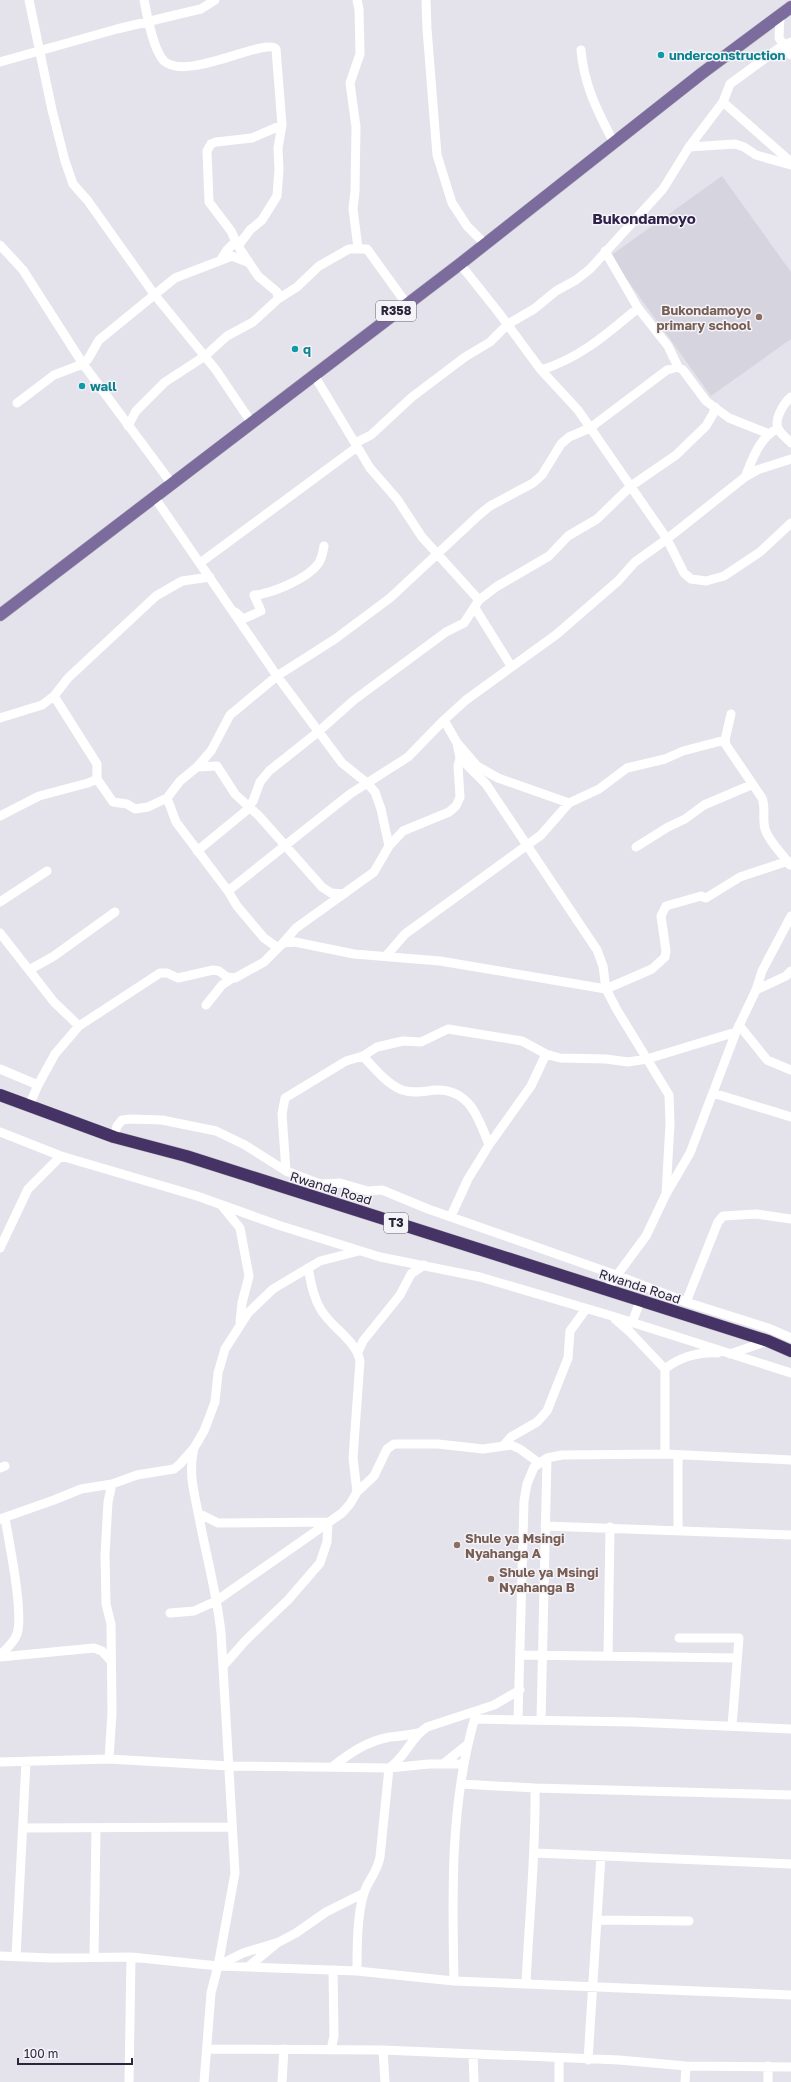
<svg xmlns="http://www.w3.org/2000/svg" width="791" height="2082" viewBox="0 0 791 2082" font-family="'Golos Text',sans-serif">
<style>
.built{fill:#d6d4df}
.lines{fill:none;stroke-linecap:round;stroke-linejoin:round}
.major-casing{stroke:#c0bdc4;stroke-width:13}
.highway-casing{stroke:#c0bdc4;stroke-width:13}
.minor{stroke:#fff;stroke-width:9}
.major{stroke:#7c6b9d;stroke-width:12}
.highway{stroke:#463365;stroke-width:12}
.culture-dot{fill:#0f9aa8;stroke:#f4f3f8;stroke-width:1.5}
.education-dot{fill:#8d6e63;stroke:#f4f3f8;stroke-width:1.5}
.labels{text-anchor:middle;stroke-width:3;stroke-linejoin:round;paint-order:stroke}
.shield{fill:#f4f3f8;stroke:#686274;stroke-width:1}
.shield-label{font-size:12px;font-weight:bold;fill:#2c243b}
.culture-label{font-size:13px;font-weight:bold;fill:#0d838f;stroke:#f4f3f8;text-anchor:start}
.education-label{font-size:13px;font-weight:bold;fill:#785e54;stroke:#f4f3f8;text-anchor:start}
.street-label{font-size:13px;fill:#2c243b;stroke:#f4f3f8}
.quarter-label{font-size:15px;font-weight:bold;fill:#30224b;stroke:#f4f3f8}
</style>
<rect width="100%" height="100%" fill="#e4e3eb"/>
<!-- built -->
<path class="built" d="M 722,176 L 791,272 L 791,339 L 711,396 L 610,256 Z"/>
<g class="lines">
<defs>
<path id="major" d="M 0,615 L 460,264 L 701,74 L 791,7"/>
<path id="highway" d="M 0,1095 L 114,1137 L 186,1156 L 768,1341 L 791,1351"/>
</defs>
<!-- major casing -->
<use href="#major" class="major-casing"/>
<!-- highway casing -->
<use href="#highway" class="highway-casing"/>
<!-- minor -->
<path class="minor" d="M 29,0 L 52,110 L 65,161 L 73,184 L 88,201 L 154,294 L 216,370 L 251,422
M 144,0 C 147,15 153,50 164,61 C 187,82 265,37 276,49 L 282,125 L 278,148 L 279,170 L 277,196 L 262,220 L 250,230 L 238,246
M 357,0 L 359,9 L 360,54 L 350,83 L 356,127 L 355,191 L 353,209 L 358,248
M 426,0 L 427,29 L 437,155 L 452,203 L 467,226 L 485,244
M 780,15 L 779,38 L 791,55
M 581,50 C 584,86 598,112 614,143
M 0,62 L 117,29 L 188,12 L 201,9 L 215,0
M 723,102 L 791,162
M 689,147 L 735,144 L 744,147 L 756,155 L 791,165
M 0,245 L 23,270 L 83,364 L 172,484
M 605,251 L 638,308 L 668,346 L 678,367
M 222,258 L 227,250 L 236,241
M 460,264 L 499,313 L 541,370 L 578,410 L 667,539 L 684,573 L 691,579 L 706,581 L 724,576 L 760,552 L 791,523
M 278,299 L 277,292 L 258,276 L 238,246 L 231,231 L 209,202 L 207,151 L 211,144 L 216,142 L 252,138 L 282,125
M 541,370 C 580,358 607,334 638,308
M 314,375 L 370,468 L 397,499 L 422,537 L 479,600
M 791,397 C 784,403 774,419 778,428 C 780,434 787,438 791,443
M 17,403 L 54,375 L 83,364 L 88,359 L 99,340 L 175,278 L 232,256 L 247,262
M 128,426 L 136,411 L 165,382 L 205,356 L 227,336 L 253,322 L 278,299 L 297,287 L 319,266 L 349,249 L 367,249 L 406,303
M 355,443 L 371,435 L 412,397 L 465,357 L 490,342 L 508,324 L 534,309 L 556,291 L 576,280 L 590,269 L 663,189 L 689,147 L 723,102 L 730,84 L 782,46 L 791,42
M 745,477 C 753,458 759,438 778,428
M 155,498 L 277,676 L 342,763 L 367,783 L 375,792 L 381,809 L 389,846
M 200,563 L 357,447
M 475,608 L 511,666
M 235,612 L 243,619 L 261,611 L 254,595 C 272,594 308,578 318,564 C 322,559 323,552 324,546
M 54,696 L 68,678 L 156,596 L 182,581 L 210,577
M 731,714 L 725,740 L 726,745 L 762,798 C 766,808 762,818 765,829 C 769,842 782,853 790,865
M 0,718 L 42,705 L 54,696 L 97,764 L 97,779 L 113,802 L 127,804 L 135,809 L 148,807 L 167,798 L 180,781 L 197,767 L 217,766 L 235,794 L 259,816 L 322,887 L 331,893 L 344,894
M 444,720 L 457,743 L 460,758 L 486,784 L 597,950 L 603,966 L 606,989 L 617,1010 L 669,1095 L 670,1124 L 666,1194
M 458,744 L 477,766 L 498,778 L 569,803
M 197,767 L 211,751 L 230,715 L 277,676 L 335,639 L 390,598 L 479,515 L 490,506 L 533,483 L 542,475 L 561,444 L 569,437 L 590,428 L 667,370 L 678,367 L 683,370 L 706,401 L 729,418 L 767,433
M 167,798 L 176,822 L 228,891 L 237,906 L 264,938 L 278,948
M 0,816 L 39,796 L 88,783 L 97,779
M 636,847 L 668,827 L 685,819 L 704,805 L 751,785
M 197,851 L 247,810 L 253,801 L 260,782 L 269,771 L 318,732 L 354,700 L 446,632 L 464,623 L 479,600 L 496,587 L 549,556 L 568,536 L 597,519 L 631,486 L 676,455 L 706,426 L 713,414 L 715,407
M 228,891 L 350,794 L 408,757 L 444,720 L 466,700 L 557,634 L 618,581 L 635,562 L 667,539 L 745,477 L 757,470 L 791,459
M 0,902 L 47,871
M 0,933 L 54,1002 L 79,1026
M 283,943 L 296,928 L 374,872 L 389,846 L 403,831 L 449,812 L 456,806 L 460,797 L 458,766 L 460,758
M 386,956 L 405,934 L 541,835 L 569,803 L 599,789 L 627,768 L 665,759 L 683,751 L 725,740
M 29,970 L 54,956 L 115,912
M 756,990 L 786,976 L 791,971
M 206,1005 L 222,985 L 231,979
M 739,1025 L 767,1060 L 791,1070
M 363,1056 C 374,1068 387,1084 402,1090 C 414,1094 424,1091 436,1090 C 470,1089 479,1119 489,1145
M 0,1069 L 38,1085
M 713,1093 L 791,1117
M 29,1106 L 38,1085 L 55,1054 L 79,1026 L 160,973 L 167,973 L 178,978 L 213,970 L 219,971 L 227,977 L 235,978 L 264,962 L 283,943 L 295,942 L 354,954 L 440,961 L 606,989 L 652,969 L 665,957 L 666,951 L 661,916 L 666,906 L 701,896 L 706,898 L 740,877 L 788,861
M 0,1132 L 61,1156 L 197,1196 L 278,1225 L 380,1257 L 480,1277 L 612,1316 L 791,1373
M 114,1137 L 117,1126 L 122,1120 L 131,1119 L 162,1120 L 216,1131 L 245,1145 L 286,1171 L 320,1184 L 340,1183 L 368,1191 L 382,1190 L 428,1209 L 616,1275 L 686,1302 L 768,1328 L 791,1338
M 286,1171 L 282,1114 L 285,1098 L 346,1061 L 363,1056 L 377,1047 L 403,1041 L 421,1042 L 448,1029 L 522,1041 L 546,1054 L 560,1058 L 606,1059 L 628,1062 L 647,1059 L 736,1032
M 222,1206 L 240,1228 L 249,1276 L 242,1303 L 240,1322
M 451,1216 L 468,1179 L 489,1145 L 531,1086 L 546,1054
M 0,1248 L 28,1189 L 61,1156
M 606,1290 L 646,1236 L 666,1194 L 690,1153 L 736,1032 L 756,990 L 762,971 L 791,916
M 686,1302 L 718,1222 L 723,1216 L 756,1214 L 791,1219
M 615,1319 L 629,1331 L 665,1369 L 665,1454
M 632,1323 L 640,1301
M 358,1352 L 363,1341 L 400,1295 L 411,1274 L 424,1265
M 730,1354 L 768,1341
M 665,1369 C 680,1357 699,1352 718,1353
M 504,1445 L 511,1437 L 537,1422 L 547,1411 L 568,1358 L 570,1331 L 586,1309
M 194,1448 C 188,1472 194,1492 199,1517 C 206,1555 217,1594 221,1633 L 235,1873 L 218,1966 L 211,1993 L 204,2082
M 0,1468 L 5,1466
M 357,1492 L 374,1476 L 387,1449 L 394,1444 L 438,1444 L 483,1449 L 511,1445 L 520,1449 L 539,1463
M 198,1513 L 218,1523 L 328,1522 L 327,1542 L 320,1563 L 288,1600 L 246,1640 L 224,1665
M 0,1519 L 54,1500 L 81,1489 L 112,1484 L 137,1475 L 174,1469 L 180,1464 L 194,1448 L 204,1431 L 215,1402 L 218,1373 L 225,1349 L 248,1313 L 273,1289 L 320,1261 L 359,1251
M 545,1526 L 791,1535
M 678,1530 L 678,1455
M 170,1613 L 194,1611 L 216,1601 L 342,1513 L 350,1504 L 357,1492 L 353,1458 L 360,1361 C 356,1340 332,1328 321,1310 C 313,1297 311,1282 308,1268
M 679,1638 L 739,1638 L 732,1726
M 0,1655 C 6,1649 14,1643 17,1634 C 24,1614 9,1542 5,1518
M 520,1655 L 737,1658
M 608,1656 L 610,1527
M 0,1657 L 94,1648 L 102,1651 L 111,1661
M 475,1719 L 632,1722 L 791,1729
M 518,1719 L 524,1501 L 527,1484 L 534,1467 L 547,1458 L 562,1455 L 665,1454 L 791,1460
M 541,1720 L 547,1458
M 109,1759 L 112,1713 L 111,1624 L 106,1604 L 105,1555 L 108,1502 L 112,1484
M 0,1762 L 109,1759 L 229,1766 L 389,1768 L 429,1764 L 464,1764
M 443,1764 L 468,1744
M 332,1767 C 350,1753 367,1741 390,1737 C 400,1736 409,1735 418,1733
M 461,1784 L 535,1788 L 791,1795
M 23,1828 L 231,1827
M 535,1853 L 791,1864
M 598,1920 L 689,1921
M 0,1956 L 52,1958 L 131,1957 L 218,1966 L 357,1971 L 454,1981 L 791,1995
M 16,1956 L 26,1762
M 94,1957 L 96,1828
M 219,1965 L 243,1953 L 279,1942 L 296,1933 L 326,1912 L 364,1893
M 248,1967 L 276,1944
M 357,1971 C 357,1949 357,1914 364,1893 C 368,1880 377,1873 380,1857 L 389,1768 C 407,1756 409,1739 427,1727 L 494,1705 L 520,1690
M 454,1981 C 452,1892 450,1800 476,1714
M 526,1984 C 529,1919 536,1854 535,1788
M 207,2049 L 383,2050 L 619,2060 L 686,2066 L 791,2067
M 331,2050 L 334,2036 L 333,1970
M 383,2050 L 385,2082
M 473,2054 L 474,2082
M 559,2058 L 559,2082
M 588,2060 L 601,1856
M 768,2066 L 768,2082
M 129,2082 L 131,1957
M 282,2082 L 284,2049
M 685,2082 L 686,2066"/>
<!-- major -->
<use href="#major" class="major"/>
<!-- highway -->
<use href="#highway" class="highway"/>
</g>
<!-- markers -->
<g class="culture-dot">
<circle cx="661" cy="55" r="4"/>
<circle cx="295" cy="349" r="4"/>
<circle cx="82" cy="386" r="4"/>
</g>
<g class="education-dot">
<circle cx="759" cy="317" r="4"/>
<circle cx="457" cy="1545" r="4"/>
<circle cx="491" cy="1579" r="4"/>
</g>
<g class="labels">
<!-- shield labels -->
<g class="shield">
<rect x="376" y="301" width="40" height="20" rx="3"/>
<rect x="384" y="1213" width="24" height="20" rx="3"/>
</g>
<g class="shield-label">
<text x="396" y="315">R358</text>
<text x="396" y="1227">T3</text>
</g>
<!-- culture labels -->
<g class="culture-label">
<text x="669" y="60">underconstruction</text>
<text x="303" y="354">q</text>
<text x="90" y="391">wall</text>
</g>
<!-- education labels -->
<g class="education-label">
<text x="751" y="315" text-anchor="end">Bukondamoyo<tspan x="751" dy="15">primary school</tspan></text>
<text x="465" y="1543">Shule ya Msingi<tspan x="465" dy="15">Nyahanga A</tspan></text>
<text x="499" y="1577">Shule ya Msingi<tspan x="499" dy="15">Nyahanga B</tspan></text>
</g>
<!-- street labels -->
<g class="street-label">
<text transform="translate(331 1188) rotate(17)" y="5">Rwanda Road</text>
<text transform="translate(640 1286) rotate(18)" y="5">Rwanda Road</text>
</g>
<!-- quarter labels -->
<g class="quarter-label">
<text x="644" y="224">Bukondamoyo</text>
</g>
</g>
<!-- scale -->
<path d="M18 2058v6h114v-6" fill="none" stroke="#2c243b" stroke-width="2"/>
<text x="24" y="2058" font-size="12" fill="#2c243b" stroke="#f4f3f8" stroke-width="3" paint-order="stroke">100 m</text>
</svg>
